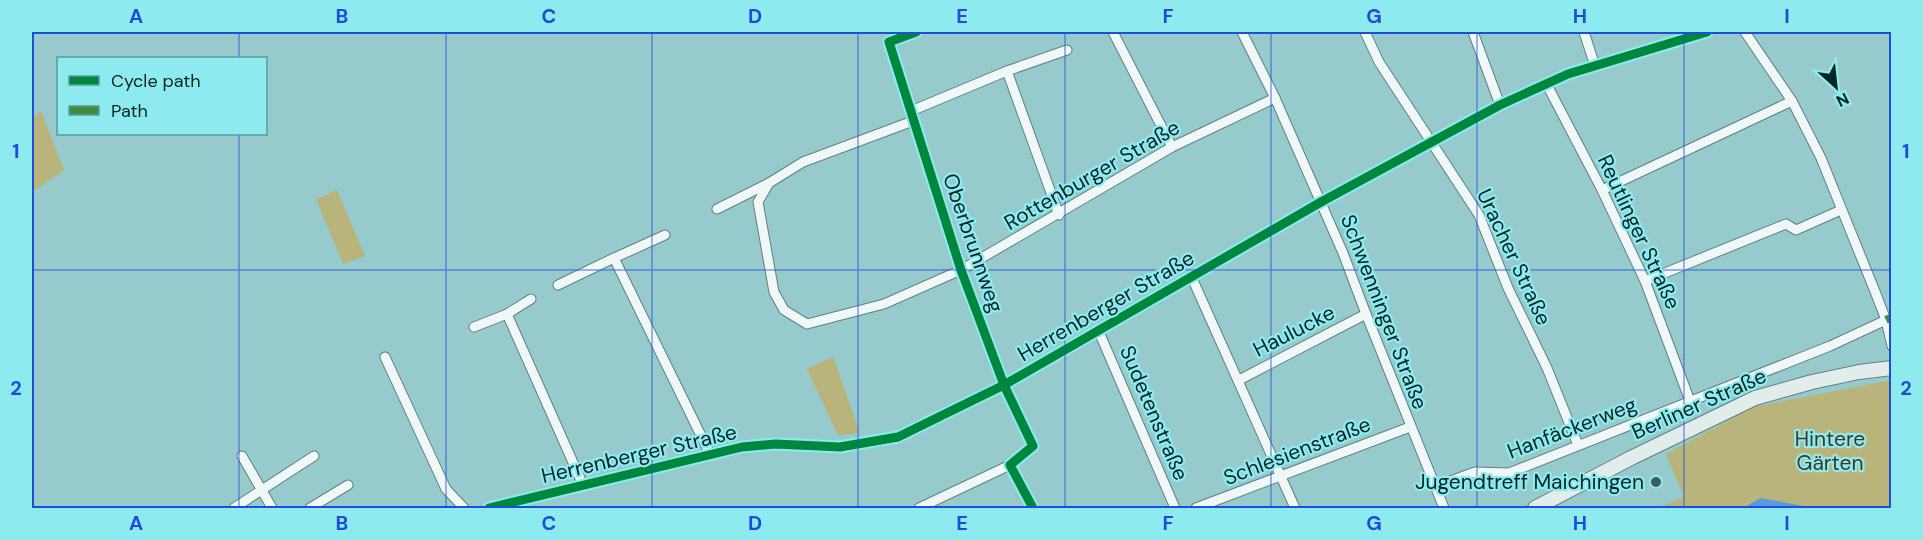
<svg xmlns="http://www.w3.org/2000/svg" width="1923" height="540" font-family="'DM Sans',sans-serif">
<style>
.green{fill:#b9b37c}
.water{fill:#5c98e0}
.lines{fill:none;stroke-linecap:round;stroke-linejoin:round}
.street-casing{stroke:#608182;stroke-width:11}
.secondary-casing{stroke:#608182;stroke-width:16}
.street{stroke:#eff7f7;stroke-width:9}
.secondary{stroke:#e2eceb;stroke-width:14}
.quiet{stroke:#3f8d3d;stroke-width:8;stroke-dasharray:15 8;stroke-linecap:butt}
.cycleway-casing{stroke:#8debef;stroke-width:13}
.cycleway{stroke:#00873e;stroke-width:9}
.grid{fill:none;stroke:#1d4ed8;stroke-width:1.5;stroke-opacity:0.55}
.poi-dot{fill:#385f60;stroke:#8debef;stroke-width:2}
.labels{text-anchor:middle;dominant-baseline:central;stroke-width:4.5;stroke-linejoin:round;paint-order:stroke}
.street-label{font-size:21px;fill:#062526;stroke:#8debef}
.park-label{font-size:21px;fill:#433621;stroke:#8debef}
.poi-label{font-size:21px;fill:#062526;stroke:#8debef;text-anchor:end}
.neatline{fill:none;stroke:#1d4ed8;stroke-width:2}
.grid-label{font-size:20px;text-anchor:middle;font-weight:bold;fill:#1d4ed8}
</style>
<rect width="100%" height="100%" fill="#96cacc"/>
<g class="green">
<path d="M 41,111 L 64,170 L 32,192 L 32,118 Z"/>
<path d="M 337,190 L 365,256 L 343,264 L 316,199 Z"/>
<path d="M 833,357 L 860,433 L 838,435 L 807,369 Z"/>
<path d="M 1891,380 L 1891,508 L 1658,508 L 1684,497 L 1666,454 L 1753,407 Z"/>
</g>
<path class="water" d="M 1761,498 L 1803,506 L 1802,508 L 1747,508 L 1748,505 Z"/>
<g class="lines">
<g class="street-casing">
<g id="street">
<path d="M 1113,32 L 1172,147"/>
<path d="M 1242,32 L 1275,98 L 1343,253 L 1366,314 L 1444,508"/>
<path d="M 1365,32 L 1379,62 L 1479,215 L 1508,288 L 1547,368 L 1578,445"/>
<path d="M 1473,32 L 1500,105"/>
<path d="M 1584,32 L 1595,66"/>
<path d="M 1745,32 L 1792,101 L 1821,158 L 1876,294 L 1886,320 L 1892,346"/>
<path d="M 1007,71 L 1067,50"/>
<path d="M 1546,83 L 1602,190 L 1645,281 L 1690,401"/>
<path d="M 913,121 L 803,162 L 769,183 L 758,202 L 774,292 L 784,310 L 807,324 L 884,304 L 961,270 L 1172,147 L 1275,98"/>
<path d="M 1602,190 L 1792,101"/>
<path d="M 717,209 L 769,183"/>
<path d="M 665,235 L 614,258 L 710,454"/>
<path d="M 1192,278 L 1295,508"/>
<path d="M 1645,281 L 1786,224 L 1796,230 L 1841,210"/>
<path d="M 558,285 L 614,258"/>
<path d="M 507,314 L 583,485"/>
<path d="M 474,327 L 507,314 L 531,299"/>
<path d="M 1099,332 L 1175,508"/>
<path d="M 385,357 L 446,489 L 464,508"/>
<path d="M 1239,380 L 1366,314"/>
<path d="M 1004,385 L 961,270 L 911,111 L 1007,71 L 1059,215"/>
<path d="M 242,456 L 272,508"/>
<path d="M 1010,465 L 1033,508"/>
<path d="M 1434,487 L 1475,472 L 1509,473 L 1830,346 L 1886,320"/>
<path d="M 234,508 L 314,456"/>
<path d="M 310,508 L 348,485"/>
<path d="M 489,508 L 742,447 L 775,444 L 840,447 L 898,437 L 1004,385 L 1321,202 L 1500,105 L 1568,74 L 1707,32"/>
<path d="M 919,508 L 1010,465 L 1033,446 L 1014,405"/>
<path d="M 1196,508 L 1410,427"/>
</g>
</g>
<g class="secondary-casing">
<path id="secondary" d="M 1535,508 L 1631,458 L 1755,398 L 1812,382 L 1859,372 L 1892,368"/>
</g>
<use href="#street" class="street"/>
<use href="#secondary" class="secondary"/>
<path class="quiet" d="M 1886,320 L 1892,317"/>
<g class="cycleway-casing">
<g id="cycleway">
<path d="M 916,32 L 889,42 L 961,270 L 1004,385 L 1033,446 L 1010,465 L 1033,508"/>
<path d="M 489,508 L 742,447 L 775,444 L 840,447 L 898,437 L 1004,385 L 1321,202 L 1500,105 L 1568,74 L 1707,32"/>
</g>
</g>
<use href="#cycleway" class="cycleway"/>
</g>
<path class="grid" d="M 239,32 L 239,58M 446,32 L 446,508M 652,32 L 652,508M 858,32 L 858,508M 1065,32 L 1065,508M 1271,32 L 1271,508M 1477,32 L 1477,508M 1684,32 L 1684,508M 239,134 L 239,508M 32,270 L 1892,270"/>
<circle class="poi-dot" cx="1656" cy="482" r="6"/>
<g class="labels">
<g class="street-label">
<text transform="translate(1092 175) rotate(-30)">Rottenburger Straße</text>
<text transform="translate(1639 232) rotate(65)">Reutlinger Straße</text>
<text transform="translate(973 243) rotate(71)">Oberbrunnweg</text>
<text transform="translate(1514 257) rotate(65)">Uracher Straße</text>
<text transform="translate(1106 306) rotate(-30)">Herrenberger Straße</text>
<text transform="translate(1384 312) rotate(69)">Schwenninger Straße</text>
<text transform="translate(1294 331) rotate(-27)">Haulucke</text>
<text transform="translate(1699 404) rotate(-24)">Berliner Straße</text>
<text transform="translate(1154 413) rotate(67)">Sudetenstraße</text>
<text transform="translate(1572 428) rotate(-21)">Hanfäckerweg</text>
<text transform="translate(1297 451) rotate(-21)">Schlesienstraße</text>
<text transform="translate(639 454) rotate(-13)">Herrenberger Straße</text>
</g>
<g class="park-label">
<text x="1830" y="439">Hintere<tspan x="1830" dy="24">Gärten</tspan></text>
</g>
<g class="poi-label">
<text x="1644" y="482">Jugendtreff Maichingen</text>
</g>
</g>
<rect width="1923" height="540" fill="none" stroke="#8debef" stroke-width="66"/>
<rect x="57" y="57" width="210" height="78" fill="#8debef" stroke="#579c9f" stroke-width="1.5"/>
<rect x="69" y="76" width="30" height="9" fill="#00873e" stroke="#579c9f" stroke-width="1.5"/>
<text x="111" y="87" font-size="18" fill="#062526">Cycle path</text>
<rect x="69" y="106" width="30" height="9" fill="#3f8d3d" stroke="#579c9f" stroke-width="1.5"/>
<text x="111" y="117" font-size="18" fill="#062526">Path</text>
<g transform="translate(1836 87) rotate(153)" stroke="#8debef" stroke-width="4.5" paint-order="stroke">
<path d="M0-4.5L10 22L0 15L-10 22Z" fill="#062526"/>
<text y="-9" font-size="16" font-weight="bold" text-anchor="middle" fill="#062526">N</text>
</g>
<rect x="33" y="33" width="1857" height="474" class="neatline"/>
<g class="grid-label">
<text x="136" y="23">A</text>
<text x="342" y="23">B</text>
<text x="549" y="23">C</text>
<text x="755" y="23">D</text>
<text x="962" y="23">E</text>
<text x="1168" y="23">F</text>
<text x="1374" y="23">G</text>
<text x="1580" y="23">H</text>
<text x="1787" y="23">I</text>
<text x="16" y="158">1</text>
<text x="1906" y="158">1</text>
<text x="16" y="395">2</text>
<text x="1906" y="395">2</text>
<text x="136" y="530">A</text>
<text x="342" y="530">B</text>
<text x="549" y="530">C</text>
<text x="755" y="530">D</text>
<text x="962" y="530">E</text>
<text x="1168" y="530">F</text>
<text x="1374" y="530">G</text>
<text x="1580" y="530">H</text>
<text x="1787" y="530">I</text>
</g>
</svg>
